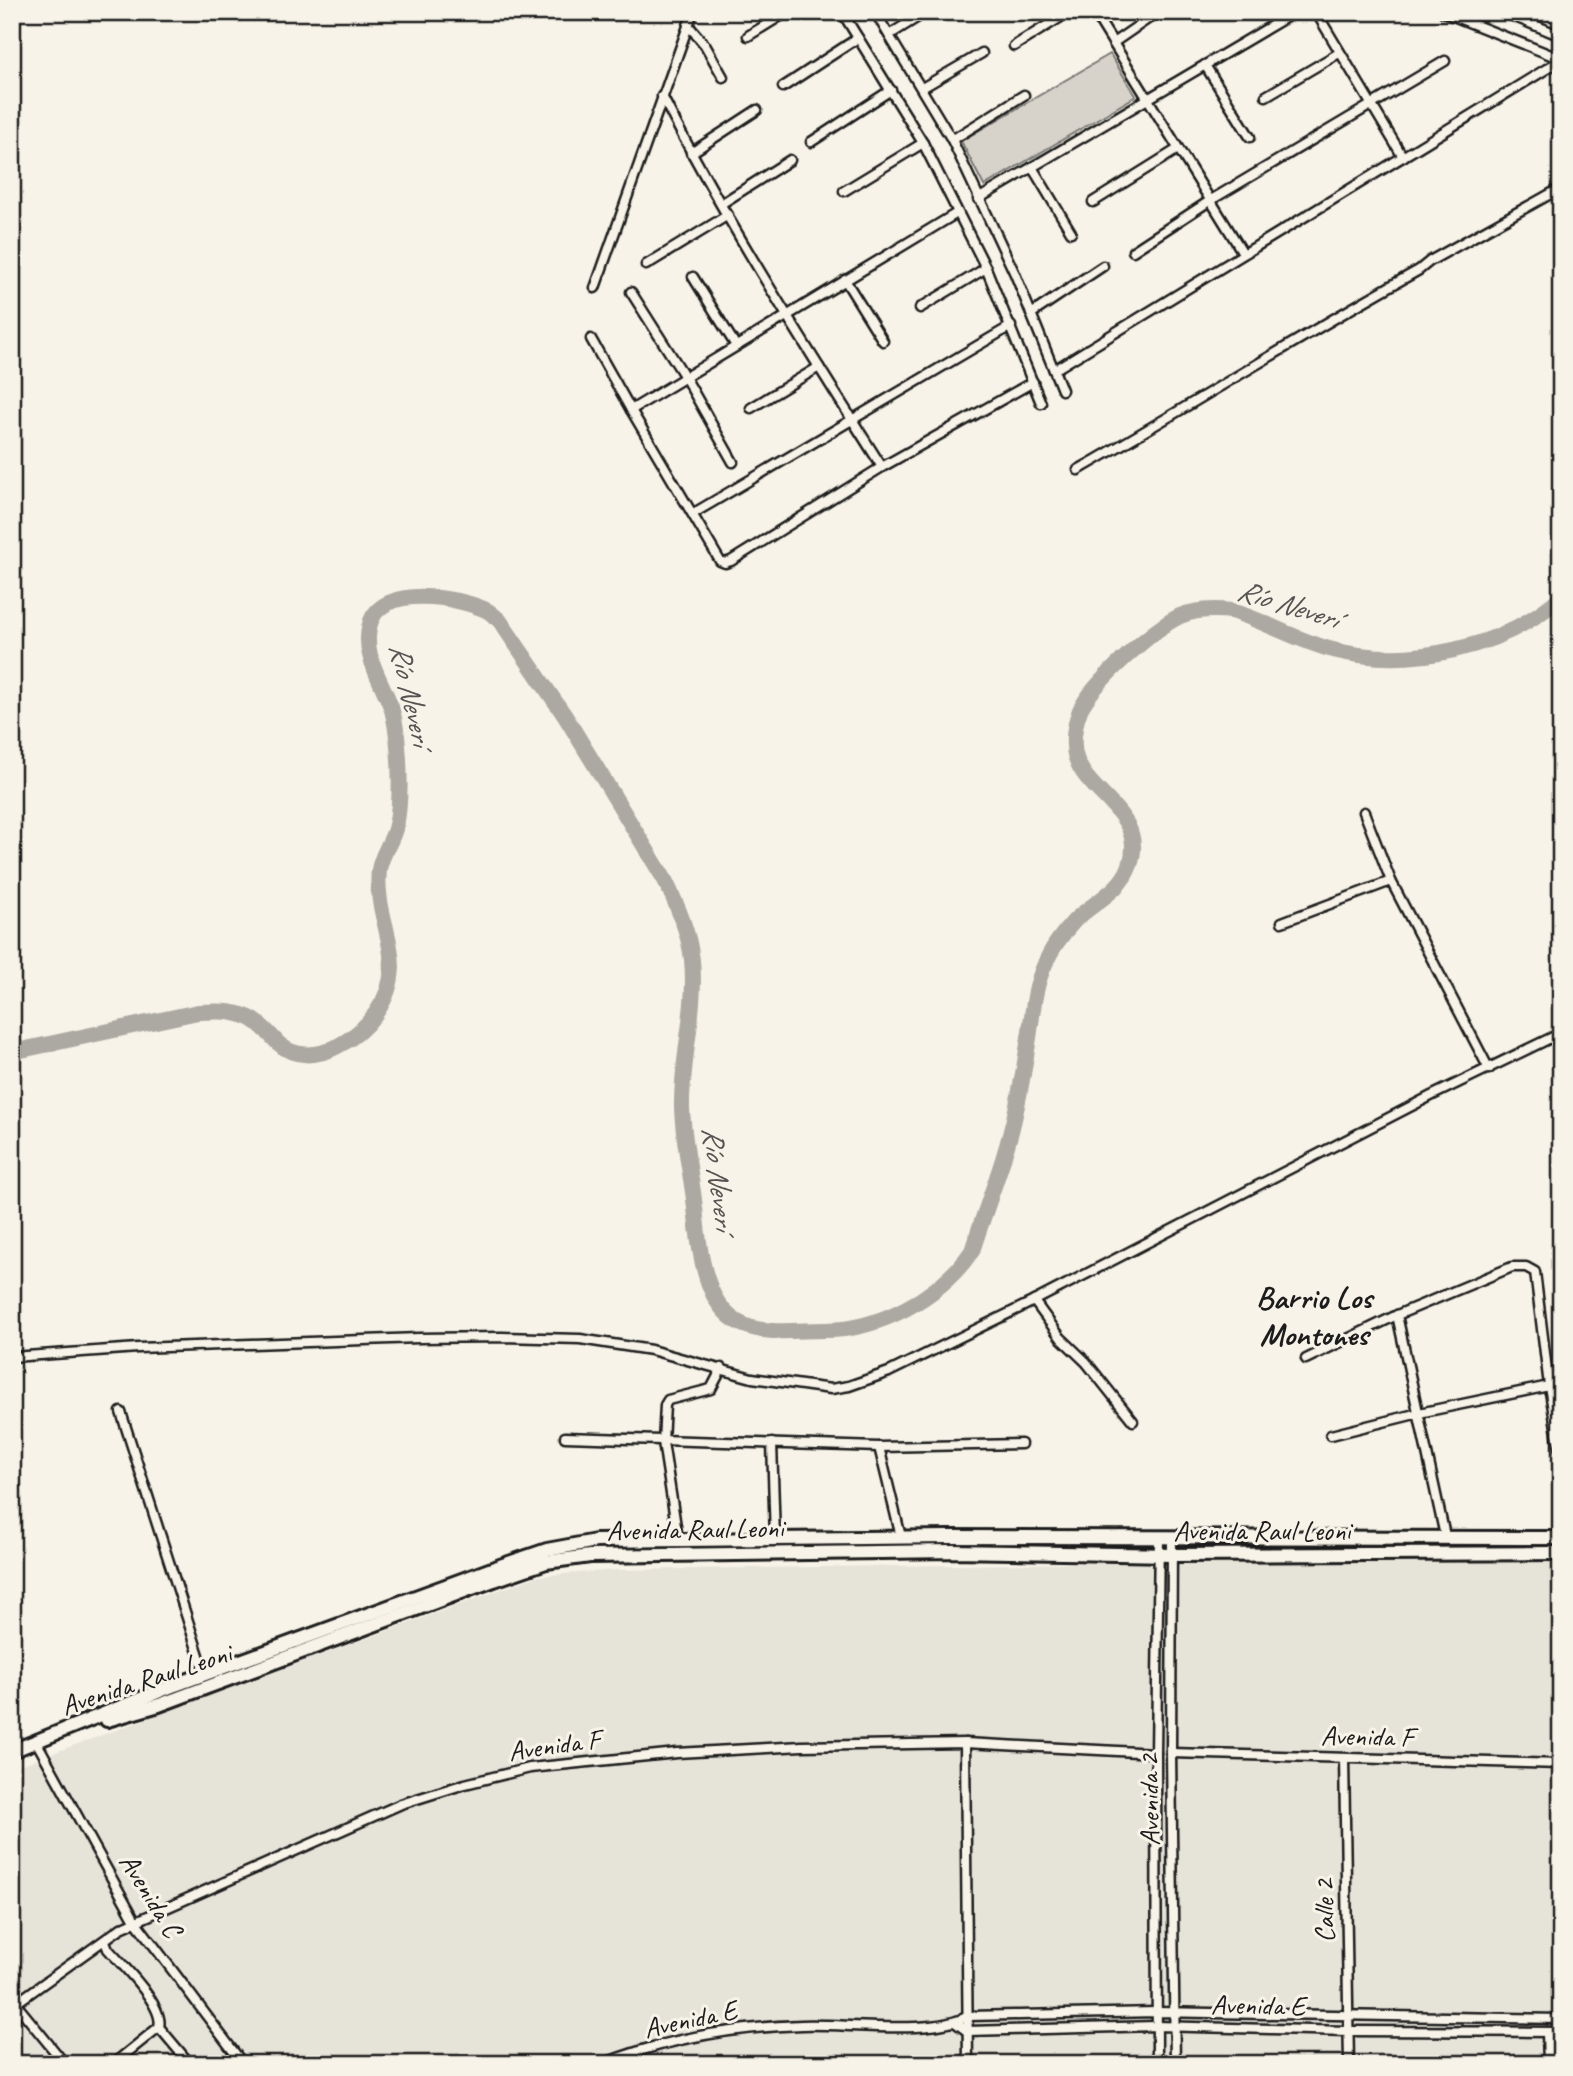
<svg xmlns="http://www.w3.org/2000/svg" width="1573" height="2076" font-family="Caveat,sans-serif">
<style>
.built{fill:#e6e3d9}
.green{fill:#d7d3cb;stroke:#7a7874;stroke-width:2}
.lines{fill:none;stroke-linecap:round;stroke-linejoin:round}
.river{stroke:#aca9a2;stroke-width:16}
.street-casing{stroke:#1c1c1c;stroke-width:13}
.secondary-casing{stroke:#1c1c1c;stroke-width:18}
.street{stroke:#f7f3e8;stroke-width:8}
.secondary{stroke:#f7f3e8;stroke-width:12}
.labels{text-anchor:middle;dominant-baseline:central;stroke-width:6;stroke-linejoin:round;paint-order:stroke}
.street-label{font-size:28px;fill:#1c1c1c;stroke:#f7f3e8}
.water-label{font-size:30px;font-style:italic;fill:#565452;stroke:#f7f3e8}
.quarter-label{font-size:32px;font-weight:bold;fill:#1c1c1c;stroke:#f7f3e8}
</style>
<rect width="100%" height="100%" fill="#f7f3e8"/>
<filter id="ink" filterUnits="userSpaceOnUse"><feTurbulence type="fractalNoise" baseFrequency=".0143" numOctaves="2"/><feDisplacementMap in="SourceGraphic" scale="14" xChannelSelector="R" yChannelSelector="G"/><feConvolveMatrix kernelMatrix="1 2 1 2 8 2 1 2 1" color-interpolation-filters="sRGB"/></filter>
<g filter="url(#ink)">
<path class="built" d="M 1487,1557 L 1561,1558 L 1561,2064 L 12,2064 L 12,1768 L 538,1576 L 616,1570 Z"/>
<path class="green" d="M 1110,54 L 1136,96 L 984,186 L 961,141 Z"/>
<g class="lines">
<path class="river" d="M 12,1052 L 198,1012 C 217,1011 233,1010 250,1018 C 261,1023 269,1034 278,1043 C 294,1058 317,1057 336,1047 C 352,1039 366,1027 376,1013 C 413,960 373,924 379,870 C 381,854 393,841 396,825 C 401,804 400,768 398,746 C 397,735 395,721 392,710 C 383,682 361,655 370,624 C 381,583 460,597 488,611 C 492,614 497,618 500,621 L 565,716 L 665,880 C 677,905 689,932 692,960 C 697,1010 681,1058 682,1108 C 683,1136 689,1165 693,1192 C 698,1227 698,1264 714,1296 C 720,1308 731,1320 744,1325 C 767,1335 798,1330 823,1330 C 879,1331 940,1297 972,1251 C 987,1204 1006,1158 1016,1110 C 1022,1083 1026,1057 1030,1031 C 1033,1009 1035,985 1045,964 C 1051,949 1064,932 1075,920 C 1094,902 1121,891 1130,865 C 1149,809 1075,792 1074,746 C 1073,735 1076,720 1080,710 C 1093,683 1153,629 1180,616 C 1197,609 1215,609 1232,611 C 1267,622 1298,641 1333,650 C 1409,669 1502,649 1561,597"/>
<g class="street-casing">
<g id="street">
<path d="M 842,12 L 923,143 L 986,268 L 1041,403"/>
<path d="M 875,12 L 952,140 L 1015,274 L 1062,390"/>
<path d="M 1094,12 L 1243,253"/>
<path d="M 1316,12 L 1403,157"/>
<path d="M 1443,12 L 1561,59"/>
<path d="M 1503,12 L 1561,36"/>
<path d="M 688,25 L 705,45 L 723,77"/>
<path d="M 889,35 L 926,12"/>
<path d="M 748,36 L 787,12"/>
<path d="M 1113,43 L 1158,12"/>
<path d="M 1014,46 L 1069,12"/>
<path d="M 1205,65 L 1250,137"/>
<path d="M 783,87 L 858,38"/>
<path d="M 922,88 L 982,53"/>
<path d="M 662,96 C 727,224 805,345 882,467"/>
<path d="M 1266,96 L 1339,53"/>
<path d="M 952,140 L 1024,95"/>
<path d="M 811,142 L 891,90"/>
<path d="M 691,153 L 757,110"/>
<path d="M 1032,167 L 1071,232"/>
<path d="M 844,191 L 923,143"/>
<path d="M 978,199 L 1295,12"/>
<path d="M 1093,202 L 1178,149"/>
<path d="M 721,204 L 790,160"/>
<path d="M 957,213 L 631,410 L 720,561 L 725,563 L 731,561 L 882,467 L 1033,382"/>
<path d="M 1133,251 L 1211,200 L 1445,61"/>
<path d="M 646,265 L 728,215"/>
<path d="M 693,277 L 736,346"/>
<path d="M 845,280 L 883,341"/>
<path d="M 595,288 L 693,12"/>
<path d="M 631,292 L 685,377 L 733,462"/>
<path d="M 920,308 L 986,268"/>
<path d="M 1031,314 L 1103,266"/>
<path d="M 591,339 L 631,410"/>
<path d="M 1054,370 L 1561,60"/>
<path d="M 751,408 L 819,367"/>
<path d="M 1078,470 C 1193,404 1304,334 1419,270 L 1430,261 L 1561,188"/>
<path d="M 694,513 L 1011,326"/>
<path d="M 1364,812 L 1391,881 L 1489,1069"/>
<path d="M 1282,922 L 1391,881"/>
<path d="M 1034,1301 L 1061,1338 L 1086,1362 L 1133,1421"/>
<path d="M 1397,1315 L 1445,1536"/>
<path d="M 12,1357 L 138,1348 L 419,1338 L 502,1337 L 580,1339 L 651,1350 L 752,1378 L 831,1389 L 849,1386 L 889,1372 L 1034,1301 L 1433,1095 L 1561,1033"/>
<path d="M 1306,1359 L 1397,1315 L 1512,1267 L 1526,1267 L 1535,1272 L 1549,1386 L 1561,1457"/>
<path d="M 121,1412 L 205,1674"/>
<path d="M 1331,1435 L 1419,1413 L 1549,1386"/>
<path d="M 565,1437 L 879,1447 L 1021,1444"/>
<path d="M 772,1443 L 775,1538"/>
<path d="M 879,1447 L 901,1537"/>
<path d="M 1172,1537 L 1171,1753 L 1175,2064"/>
<path d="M 678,1539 L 663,1442 L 665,1405 L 668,1400 L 711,1389 L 722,1368"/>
<path d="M 36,1741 L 136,1922 L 243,2064"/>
<path d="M 965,1743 L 968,2064"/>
<path d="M 1171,1753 L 1561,1764"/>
<path d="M 1344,1758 L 1349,2064"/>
<path d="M 105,1941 L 108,1949 C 122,1965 165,2006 159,2027 L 190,2064"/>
<path d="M 16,2004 L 65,2064"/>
<path d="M 12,2006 L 121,1928 L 401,1804 L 465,1784 L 530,1768 L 677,1753 L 802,1746 L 965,1743 L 1156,1753"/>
<path d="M 956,2023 L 967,2031 L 1156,2026 L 1348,2031 L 1561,2032"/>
<path d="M 1547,2032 L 1548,2064"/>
<path d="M 113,2064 L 159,2027"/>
<path d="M 602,2064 C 666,2039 734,2027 802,2025 C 844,2023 934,2036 968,2016 L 1156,2012 L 1561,2019"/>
<path d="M 1157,2064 L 1156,1753 L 1159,1537"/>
</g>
</g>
<g class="secondary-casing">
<g id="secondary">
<path d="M 107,1720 L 159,1705 L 494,1580 L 546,1562 L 590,1556 L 952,1551 L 1172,1555 L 1561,1553"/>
<path d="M 12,1751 L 175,1685 L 503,1565 L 547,1550 L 596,1541 L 949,1537 L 1561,1538"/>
</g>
</g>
<use href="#street" class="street"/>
<use href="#secondary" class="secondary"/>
</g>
</g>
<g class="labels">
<g class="street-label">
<text transform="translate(695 1529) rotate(-1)">Avenida Raul Leoni</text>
<text x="1262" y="1530">Avenida Raul Leoni</text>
<text transform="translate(146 1679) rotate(-18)">Avenida Raul Leoni</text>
<text transform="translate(1367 1736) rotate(1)">Avenida F</text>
<text transform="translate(554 1745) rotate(-8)">Avenida F</text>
<text transform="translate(1149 1800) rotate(-91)">Avenida 2</text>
<text transform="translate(151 1895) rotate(58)">Avenida C</text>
<text transform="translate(1324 1911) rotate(-91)">Calle 2</text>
<text transform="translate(1258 2005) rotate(1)">Avenida E</text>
<text transform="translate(690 2019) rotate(-12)">Avenida E</text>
</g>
<g class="water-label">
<text transform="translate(1288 604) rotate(17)">Río Neverí</text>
<text transform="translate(411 694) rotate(77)">Río Neverí</text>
<text transform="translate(719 1178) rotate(83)">Río Neverí</text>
</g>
<g class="quarter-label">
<text x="1314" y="1297">Barrio Los<tspan x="1314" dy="37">Montones</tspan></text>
</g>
</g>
<rect width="1573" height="2076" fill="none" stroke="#f7f3e8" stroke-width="42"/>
<rect x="21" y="21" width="1531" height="2034" fill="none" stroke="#1c1c1c" stroke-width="2.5" filter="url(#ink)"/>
</svg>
